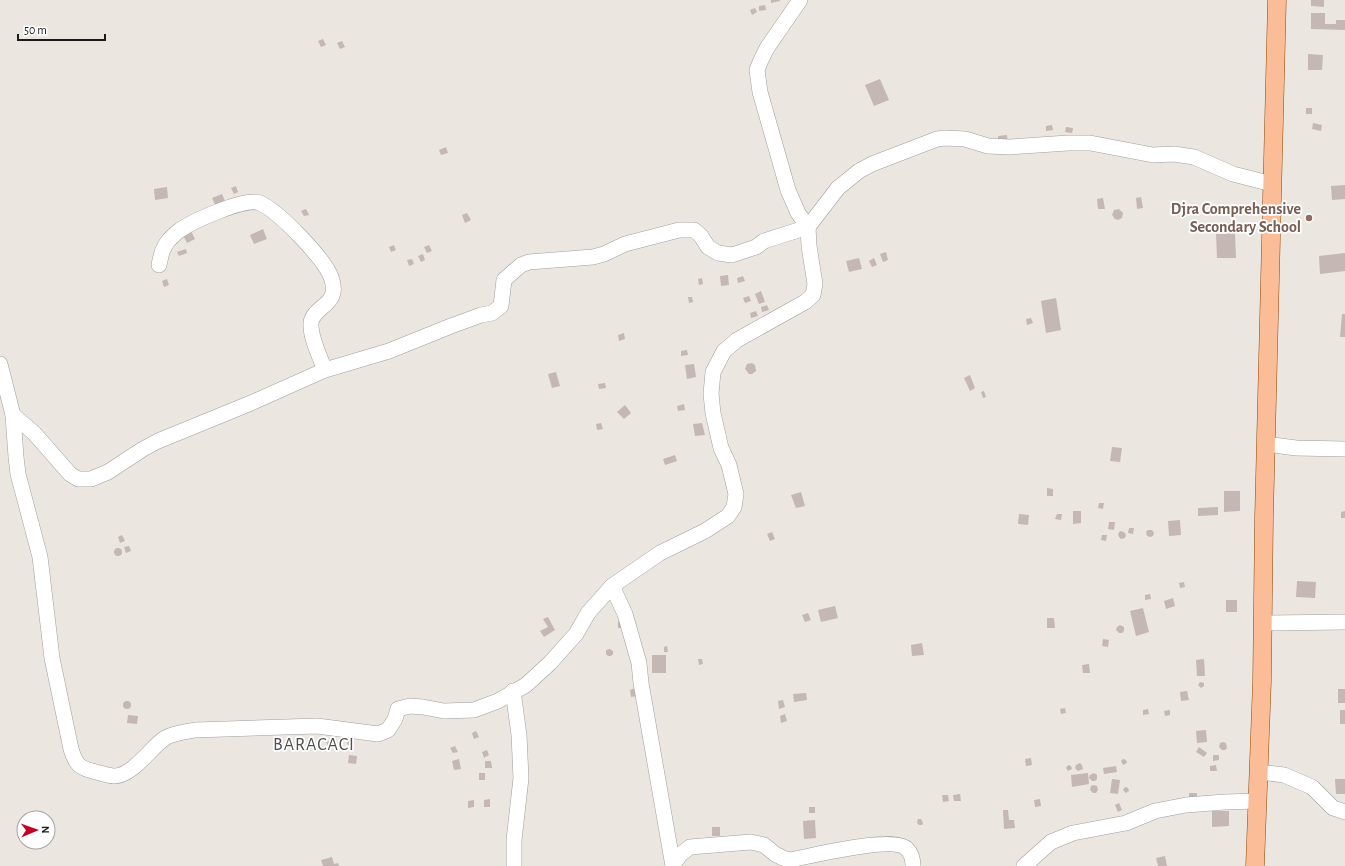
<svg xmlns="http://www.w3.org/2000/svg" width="1345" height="866" font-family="'Alegreya Sans',sans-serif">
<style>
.building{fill:#c4b7b4}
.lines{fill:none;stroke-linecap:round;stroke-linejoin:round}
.minor-casing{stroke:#9f9f9f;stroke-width:16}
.major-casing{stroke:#8f4602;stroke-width:19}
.minor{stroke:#fff;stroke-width:15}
.major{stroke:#fabd97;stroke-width:18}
.education-dot{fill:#8d6e63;stroke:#fff;stroke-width:1.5}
.labels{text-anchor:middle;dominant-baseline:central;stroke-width:3.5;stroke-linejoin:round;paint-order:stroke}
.education-label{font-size:16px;font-weight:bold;fill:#785e54;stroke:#fff;text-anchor:end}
.quarter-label{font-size:18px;letter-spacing:1px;fill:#4e4e4e;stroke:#fff}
</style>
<rect width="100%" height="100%" fill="#ece6e0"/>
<g class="building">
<path d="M 771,0 L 780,0 L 780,1 L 771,3 Z"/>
<path d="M 1311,0 L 1324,0 L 1324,7 L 1311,6 Z"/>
<path d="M 765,5 L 766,10 L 759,11 L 759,6 Z"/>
<path d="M 755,8 L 757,12 L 752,15 L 750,10 Z"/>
<path d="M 1311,13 L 1325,13 L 1325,24 L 1336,24 L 1336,20 L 1345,20 L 1345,30 L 1311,29 Z"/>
<path d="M 323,39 L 326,45 L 321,47 L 318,41 Z"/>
<path d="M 342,41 L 345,47 L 340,49 L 337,43 Z"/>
<path d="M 1308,54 L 1323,55 L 1322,70 L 1308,70 Z"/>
<path d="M 880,79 L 889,100 L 874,106 L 865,85 Z"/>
<rect x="1306" y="108" width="6" height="6"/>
<path d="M 1313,123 L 1322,125 L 1321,131 L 1312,129 Z"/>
<path d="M 1052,125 L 1053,130 L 1046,131 L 1046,126 Z"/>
<path d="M 1066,127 L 1073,128 L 1072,133 L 1065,132 Z"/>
<path d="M 1007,135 L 1008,144 L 998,145 L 998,136 Z"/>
<path d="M 446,147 L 448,153 L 441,155 L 439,150 Z"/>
<path d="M 1345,185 L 1345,199 L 1332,200 L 1331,186 Z"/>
<path d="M 236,186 L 238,192 L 234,194 L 231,188 Z"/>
<path d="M 167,187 L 168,198 L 155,200 L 154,189 Z"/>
<path d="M 222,194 L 227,206 L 218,211 L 212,198 Z"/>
<path d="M 1141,197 L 1143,208 L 1137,209 L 1136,198 Z"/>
<path d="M 1103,198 L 1105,209 L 1098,209 L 1097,199 Z"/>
<path d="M 306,209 L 309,215 L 304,216 L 301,211 Z"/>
<path d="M 1119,209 L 1123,213 L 1122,218 L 1118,220 L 1115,219 L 1112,215 L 1114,210 Z"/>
<path d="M 467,213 L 471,220 L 465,223 L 462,215 Z"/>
<path d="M 263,229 L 267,239 L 254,244 L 250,235 Z"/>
<path d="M 191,231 L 195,239 L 187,243 L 183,235 Z"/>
<path d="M 1235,233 L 1236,258 L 1217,258 L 1216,234 Z"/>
<path d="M 394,245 L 396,250 L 391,252 L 389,247 Z"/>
<path d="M 429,245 L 432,251 L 427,253 L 424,247 Z"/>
<path d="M 186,249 L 187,253 L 179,256 L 177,252 Z"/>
<path d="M 886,252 L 888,260 L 883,262 L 880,254 Z"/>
<path d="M 1345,253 L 1345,271 L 1320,274 L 1319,256 Z"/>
<path d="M 423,254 L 425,260 L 421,262 L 418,256 Z"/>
<path d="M 859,258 L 862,269 L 849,272 L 846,261 Z"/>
<path d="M 874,258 L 877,265 L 872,267 L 869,261 Z"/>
<path d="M 412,259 L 414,264 L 409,266 L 407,260 Z"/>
<path d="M 728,275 L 729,285 L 721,286 L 720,276 Z"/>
<path d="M 743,276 L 745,281 L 738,283 L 737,278 Z"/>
<path d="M 702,278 L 703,284 L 699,285 L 698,279 Z"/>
<path d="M 167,279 L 169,285 L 164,287 L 162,281 Z"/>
<path d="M 761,291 L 765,302 L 759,304 L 755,294 Z"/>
<path d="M 749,296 L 751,301 L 745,303 L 743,298 Z"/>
<path d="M 688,297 L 692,297 L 693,302 L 689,303 Z"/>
<path d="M 1056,298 L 1061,330 L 1046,333 L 1041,301 Z"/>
<path d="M 767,305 L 769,310 L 762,312 L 761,307 Z"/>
<path d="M 756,311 L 758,316 L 751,318 L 750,313 Z"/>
<path d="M 1342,314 L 1345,314 L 1345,337 L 1340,337 Z"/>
<path d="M 1031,318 L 1033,323 L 1027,325 L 1026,319 Z"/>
<path d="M 624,333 L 625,339 L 619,341 L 618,335 Z"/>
<path d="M 687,350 L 688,355 L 681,356 L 681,351 Z"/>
<path d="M 752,363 L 755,365 L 756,371 L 752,374 L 749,374 L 745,369 L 747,364 Z"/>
<path d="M 694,364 L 696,377 L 687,379 L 685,365 Z"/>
<path d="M 556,372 L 560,386 L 552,388 L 548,374 Z"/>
<path d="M 970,375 L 975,388 L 970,391 L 964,378 Z"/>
<path d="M 605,383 L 606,388 L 599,389 L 598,384 Z"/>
<path d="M 984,391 L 986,397 L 983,398 L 981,392 Z"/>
<path d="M 684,404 L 685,410 L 678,411 L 677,406 Z"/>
<path d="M 625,405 L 631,413 L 624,419 L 617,412 Z"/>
<path d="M 601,423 L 603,429 L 597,430 L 596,424 Z"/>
<path d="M 702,423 L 705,435 L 695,436 L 693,424 Z"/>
<path d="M 1112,447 L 1122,448 L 1120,462 L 1110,461 Z"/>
<path d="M 675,455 L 677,461 L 665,465 L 663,459 Z"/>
<path d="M 1047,488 L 1053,489 L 1053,496 L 1047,496 Z"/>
<path d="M 1224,491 L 1240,491 L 1240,511 L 1224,512 Z"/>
<path d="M 801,492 L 805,506 L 796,508 L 791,495 Z"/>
<path d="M 1099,503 L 1104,503 L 1103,509 L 1098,508 Z"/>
<path d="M 1218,507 L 1218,515 L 1198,516 L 1198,508 Z"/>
<path d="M 1073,511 L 1081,511 L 1081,523 L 1073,524 Z"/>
<path d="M 1345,511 L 1345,518 L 1341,518 L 1341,512 Z"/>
<path d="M 1019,514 L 1029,515 L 1028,525 L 1018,524 Z"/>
<path d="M 1057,514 L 1062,514 L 1061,520 L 1055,519 Z"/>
<path d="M 1180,520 L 1181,535 L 1169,536 L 1168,521 Z"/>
<path d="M 1109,522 L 1115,522 L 1114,530 L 1108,529 Z"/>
<path d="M 1129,528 L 1134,528 L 1133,534 L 1128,533 Z"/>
<path d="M 1148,530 L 1152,530 L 1154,533 L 1153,536 L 1150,537 L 1147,536 L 1146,532 Z"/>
<path d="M 1120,531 L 1124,532 L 1126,535 L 1125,538 L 1121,539 L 1119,537 L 1118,534 Z"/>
<path d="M 772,532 L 775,539 L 770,541 L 767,534 Z"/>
<path d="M 122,535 L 125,541 L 120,543 L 118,537 Z"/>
<path d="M 1102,535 L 1107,535 L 1106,541 L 1101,540 Z"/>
<path d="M 129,546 L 131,551 L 126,553 L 124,547 Z"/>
<circle cx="118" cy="552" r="4"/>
<path d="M 1297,581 L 1316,582 L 1315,598 L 1296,597 Z"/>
<path d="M 1184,582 L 1185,587 L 1180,588 L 1179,583 Z"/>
<path d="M 1150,594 L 1151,599 L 1145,600 L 1145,595 Z"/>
<path d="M 1173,598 L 1175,606 L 1166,609 L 1164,601 Z"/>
<rect x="1226" y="600" width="11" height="12"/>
<path d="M 835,606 L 838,618 L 821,622 L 818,610 Z"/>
<path d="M 1143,608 L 1149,632 L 1136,636 L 1130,611 Z"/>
<path d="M 808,613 L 811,620 L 805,622 L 802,615 Z"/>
<path d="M 548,617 L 555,630 L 544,637 L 540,631 L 548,627 L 543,619 Z"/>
<path d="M 1047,618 L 1054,618 L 1055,628 L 1047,628 Z"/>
<rect x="618" y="621" width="5" height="7"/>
<path d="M 1120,625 L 1124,627 L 1124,631 L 1122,633 L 1119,633 L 1116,630 L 1117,627 Z"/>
<path d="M 1103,639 L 1109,640 L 1108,647 L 1102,646 Z"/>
<path d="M 922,643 L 924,655 L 912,656 L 911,645 Z"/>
<path d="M 667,646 L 668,652 L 664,652 L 664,647 Z"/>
<path d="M 610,649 L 613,651 L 613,654 L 611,656 L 608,656 L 606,654 L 606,650 Z"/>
<rect x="652" y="655" width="14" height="18"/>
<path d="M 698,659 L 702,659 L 703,664 L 699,665 Z"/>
<path d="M 1204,659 L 1205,676 L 1197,676 L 1196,660 Z"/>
<path d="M 1089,664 L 1090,673 L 1083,673 L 1082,665 Z"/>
<path d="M 1200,682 L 1204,683 L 1204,686 L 1201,688 L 1198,685 Z"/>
<path d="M 635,688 L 637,696 L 631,697 L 630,690 Z"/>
<rect x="1338" y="689" width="7" height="14"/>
<path d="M 1187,691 L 1189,700 L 1181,701 L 1180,692 Z"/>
<path d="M 806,693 L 807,700 L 794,702 L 793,694 Z"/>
<path d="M 783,700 L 785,707 L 779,709 L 778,701 Z"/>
<circle cx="127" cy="705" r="4"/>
<path d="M 1065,708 L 1066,713 L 1061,714 L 1060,709 Z"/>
<path d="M 1148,709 L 1149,714 L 1143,715 L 1143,710 Z"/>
<path d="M 1170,710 L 1170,715 L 1165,716 L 1164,711 Z"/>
<rect x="1340" y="710" width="5" height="14"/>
<path d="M 785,714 L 787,721 L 781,723 L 780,716 Z"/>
<path d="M 128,715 L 138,716 L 137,724 L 127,723 Z"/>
<path d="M 1206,730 L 1207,742 L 1197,743 L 1196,731 Z"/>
<path d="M 476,731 L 479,737 L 474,739 L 472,733 Z"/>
<path d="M 350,737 L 353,743 L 348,745 L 345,739 Z"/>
<path d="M 331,740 L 333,746 L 329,748 L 326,742 Z"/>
<path d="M 1223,742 L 1226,743 L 1227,748 L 1225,750 L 1222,750 L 1219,747 L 1220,743 Z"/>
<path d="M 455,746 L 458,752 L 453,753 L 450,748 Z"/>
<path d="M 1199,747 L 1207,753 L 1204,757 L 1196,752 Z"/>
<path d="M 487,750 L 489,755 L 484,758 L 482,752 Z"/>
<path d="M 349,755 L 357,756 L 356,764 L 348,763 Z"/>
<path d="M 1213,755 L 1219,755 L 1219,760 L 1213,761 Z"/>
<path d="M 1031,758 L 1032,765 L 1026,766 L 1025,759 Z"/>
<path d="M 459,759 L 461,769 L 454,770 L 452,761 Z"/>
<path d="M 1123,759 L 1126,760 L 1127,763 L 1123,765 L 1121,761 Z"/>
<path d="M 485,761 L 491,761 L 492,768 L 485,768 Z"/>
<path d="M 1080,763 L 1082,765 L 1083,769 L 1078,771 L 1075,768 L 1076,765 Z"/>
<path d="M 1068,765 L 1071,766 L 1072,769 L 1068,771 L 1066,768 Z"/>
<path d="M 1216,765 L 1217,771 L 1210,771 L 1210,766 Z"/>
<path d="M 1116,766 L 1117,772 L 1104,774 L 1103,768 Z"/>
<rect x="479" y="773" width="6" height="7"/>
<path d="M 1088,773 L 1089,784 L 1072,787 L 1071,775 Z"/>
<path d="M 1094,773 L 1097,775 L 1097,779 L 1095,781 L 1092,781 L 1089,778 L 1090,775 Z"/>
<path d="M 1112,779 L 1120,780 L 1118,794 L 1110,793 Z"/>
<path d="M 1335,779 L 1345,779 L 1345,794 L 1336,794 Z"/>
<path d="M 1094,785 L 1097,786 L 1098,790 L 1096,793 L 1093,793 L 1090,790 L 1091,786 Z"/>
<path d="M 1125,787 L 1128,788 L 1129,791 L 1126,793 L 1123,790 Z"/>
<rect x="1189" y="793" width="8" height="7"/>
<path d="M 960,794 L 961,801 L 954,801 L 953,795 Z"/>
<path d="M 942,795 L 948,795 L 949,801 L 943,802 Z"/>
<path d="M 490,799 L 490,807 L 484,807 L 484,800 Z"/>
<path d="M 1040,799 L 1041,806 L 1035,807 L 1034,800 Z"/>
<path d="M 474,800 L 474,807 L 468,808 L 468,801 Z"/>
<path d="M 1119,803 L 1122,810 L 1118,812 L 1115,805 Z"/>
<rect x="809" y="807" width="6" height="6"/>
<path d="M 1003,810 L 1008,810 L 1009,820 L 1014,820 L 1015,828 L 1004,829 Z"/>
<path d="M 1212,811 L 1229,811 L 1229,826 L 1212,827 Z"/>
<path d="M 918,819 L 921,819 L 923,823 L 922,825 L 919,825 L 917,823 Z"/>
<path d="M 815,820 L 816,838 L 804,839 L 803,821 Z"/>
<rect x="712" y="827" width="8" height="9"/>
<path d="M 1165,856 L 1167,866 L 1158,866 L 1156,858 Z"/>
<path d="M 332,857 L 334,864 L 338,863 L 339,866 L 323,866 L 321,860 Z"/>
</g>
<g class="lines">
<g class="minor-casing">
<g id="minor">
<path d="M 159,265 C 161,256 162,248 169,240 C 172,237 176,233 180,230 C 193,221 246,197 260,203 C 278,211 324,258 331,277 C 342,306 313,305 311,323 C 310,337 320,357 325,370"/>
<path d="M 0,364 L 13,415 L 16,457 L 18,474 L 40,557 L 52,658 L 71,749 C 76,765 79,768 96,772 C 101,773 108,776 114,776 C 133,776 150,748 165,738 C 174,733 185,732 195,730 L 317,726 L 378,734 L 388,730 L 395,719 L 398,709 L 410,706 L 423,707 L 444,711 L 474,710 L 498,701 L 526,685 L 550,663 L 576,634 L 588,613 L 612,586 L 660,553 L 705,531 L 728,516 L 734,507 L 736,494 L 729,465 L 721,448 L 713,413 L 711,394 L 713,372 L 724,351 L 737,340 L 805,302 L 813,295 L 815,284 L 809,246 L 808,227 L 798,213 L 788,190 L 760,92 L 757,70 L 761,60 L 767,48 L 800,0"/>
<path d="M 13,415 L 34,433 L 70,474 L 78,479 L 91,479 L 108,472 L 143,449 L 158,441 L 251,403 L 325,370 L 389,351 L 451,326 L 481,315 L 492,313 L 501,306 L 504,280 L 521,265 L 529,262 L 593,257 L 604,254 L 625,244 L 679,230 L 694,230 L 701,236 L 708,247 L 718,253 L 732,255 L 756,247 L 764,241 L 808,227 L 838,188 L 859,171 L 872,164 L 937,139 L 945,138 L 965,139 L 988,146 L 1010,147 L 1068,143 L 1090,143 L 1153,155 L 1174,154 L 1194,157 L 1233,174 L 1272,184"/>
<path d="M 1266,444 L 1296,448 L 1345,449"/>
<path d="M 612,586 L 625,614 L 639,663 L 641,683 L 673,866"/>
<path d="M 1263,623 L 1345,622"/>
<path d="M 513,691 L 519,735 L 521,778 L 514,840 L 514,866"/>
<path d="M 1259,772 L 1284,775 L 1312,787 L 1333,808 L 1345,812"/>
<path d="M 674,863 L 681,854 L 690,847 L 751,842 L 764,845 L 775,854 L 783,858 L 790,860 C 810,856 895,835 907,849 C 912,854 913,860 913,866"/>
<path d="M 1024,866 L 1051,842 L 1073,833 L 1126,823 L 1155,811 L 1186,805 L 1225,802 L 1257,801"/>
</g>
</g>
<g class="major-casing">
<path id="major" d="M 1255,866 L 1262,681 L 1264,517 L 1277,0"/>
</g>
<use href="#minor" class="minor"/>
<use href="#major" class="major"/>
</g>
<circle class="education-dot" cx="1309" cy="218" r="4"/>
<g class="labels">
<g class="education-label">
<text x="1301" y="209">Djra Comprehensive<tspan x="1301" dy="18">Secondary School</tspan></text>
</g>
<g class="quarter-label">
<text x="314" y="745">BARACACI</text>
</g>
</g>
<g transform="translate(36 830) rotate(88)"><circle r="19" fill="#ffffff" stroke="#a4a4a4"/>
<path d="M0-3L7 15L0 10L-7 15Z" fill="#c20327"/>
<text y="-6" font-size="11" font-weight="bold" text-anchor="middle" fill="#1b1b1b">N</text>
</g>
<path d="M18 34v6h87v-6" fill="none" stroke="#1b1b1b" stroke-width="2"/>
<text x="24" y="34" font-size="12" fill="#1b1b1b" stroke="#ffffff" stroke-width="3" paint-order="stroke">50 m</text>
</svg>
